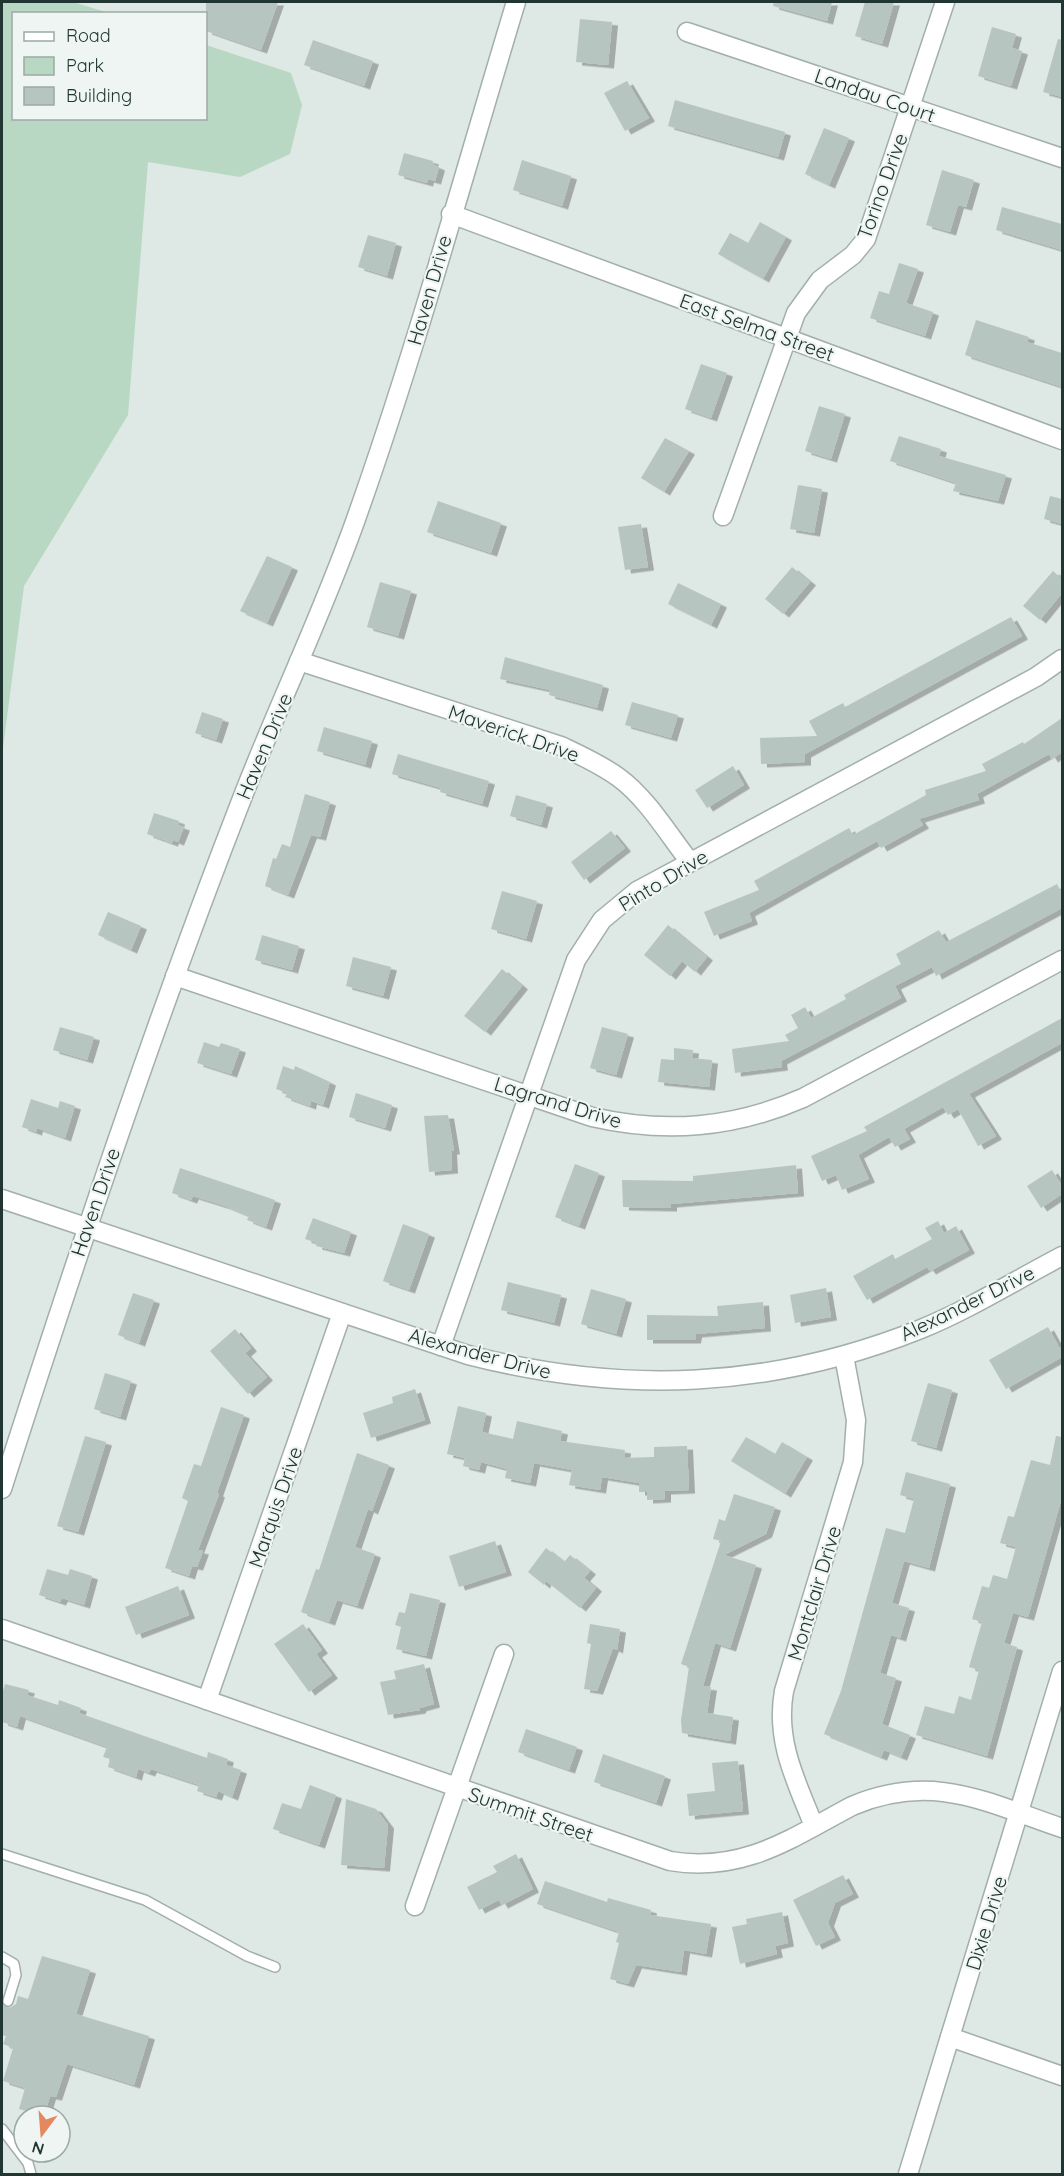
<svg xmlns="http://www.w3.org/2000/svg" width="1064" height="2176" font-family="Quicksand,sans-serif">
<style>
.green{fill:#b8d8c3}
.building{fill:#b7c5c0;filter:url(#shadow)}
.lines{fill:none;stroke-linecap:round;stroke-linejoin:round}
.service-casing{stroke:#a2afab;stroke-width:12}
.minor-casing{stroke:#a2afab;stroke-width:21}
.tertiary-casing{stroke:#a2afab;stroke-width:21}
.service{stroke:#fff;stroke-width:9}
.minor{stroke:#fff;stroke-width:18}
.tertiary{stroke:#fff;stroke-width:18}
.labels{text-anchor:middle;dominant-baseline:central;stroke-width:4.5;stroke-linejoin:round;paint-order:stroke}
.street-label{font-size:20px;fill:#213632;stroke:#eef5f2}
</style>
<defs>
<filter id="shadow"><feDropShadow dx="6" dy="3.5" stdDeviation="0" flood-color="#0004"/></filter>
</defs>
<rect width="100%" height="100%" fill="#dee8e4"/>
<path class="green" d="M 2,2 L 73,2 L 109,13 L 14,14 L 14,118 L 206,118 L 206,45 L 291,73 L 302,105 L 290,154 L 240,177 L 148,162 L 128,415 L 24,586 L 2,756 Z"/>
<g class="building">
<path d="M 206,2 L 278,2 L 261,50 L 206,31 Z"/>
<path d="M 774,2 L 832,2 L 827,21 L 773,6 Z"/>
<path d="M 865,2 L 894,2 L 882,44 L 855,36 Z"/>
<path d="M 580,19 L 612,22 L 608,65 L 576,62 Z"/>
<path d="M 992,27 L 1016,34 L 1012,48 L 1022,51 L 1011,86 L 978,76 Z"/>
<path d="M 1058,39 L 1062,40 L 1062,97 L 1043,92 Z"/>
<path d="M 313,40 L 373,61 L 364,86 L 304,65 Z"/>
<path d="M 627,81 L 649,118 L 625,131 L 604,93 Z"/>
<path d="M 675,100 L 785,132 L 778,157 L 668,126 Z"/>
<path d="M 824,128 L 849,138 L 829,185 L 805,174 Z"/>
<path d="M 404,153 L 433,161 L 432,164 L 439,167 L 435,181 L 428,179 L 427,183 L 398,175 Z"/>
<path d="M 522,160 L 571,176 L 562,206 L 513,190 Z"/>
<path d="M 942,170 L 974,180 L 966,207 L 958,205 L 950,232 L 926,225 Z"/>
<path d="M 1002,207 L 1062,224 L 1062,250 L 996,230 Z"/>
<path d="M 760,222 L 786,237 L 763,279 L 718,254 L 730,233 L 748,243 Z"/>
<path d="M 368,235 L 396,243 L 387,276 L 358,267 Z"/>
<path d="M 899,263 L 918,269 L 906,303 L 933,312 L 925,336 L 870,318 L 879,291 L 889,294 Z"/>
<path d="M 976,320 L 1029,337 L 1027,342 L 1062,353 L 1062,387 L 965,355 Z"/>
<path d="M 701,364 L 727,373 L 711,418 L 685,409 Z"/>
<path d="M 819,406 L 845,414 L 831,459 L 805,451 Z"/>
<path d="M 899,436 L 941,449 L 939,456 L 1006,475 L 998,501 L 953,491 L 956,483 L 890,461 Z"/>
<path d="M 665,438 L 689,451 L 664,492 L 641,478 Z"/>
<path d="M 798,485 L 822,489 L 814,533 L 790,529 Z"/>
<path d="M 1050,496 L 1062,499 L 1062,524 L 1044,519 Z"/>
<path d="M 438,501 L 501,523 L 491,553 L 427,532 Z"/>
<path d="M 641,524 L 648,567 L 625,570 L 618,527 Z"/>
<path d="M 267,556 L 292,567 L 267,623 L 240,611 Z"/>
<path d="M 792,567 L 810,582 L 783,614 L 765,599 Z"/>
<path d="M 1053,571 L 1062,579 L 1062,593 L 1040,620 L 1023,606 Z"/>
<path d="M 380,582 L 411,591 L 398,636 L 367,627 Z"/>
<path d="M 678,583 L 721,604 L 711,625 L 668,604 Z"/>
<path d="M 1011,617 L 1022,636 L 805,754 L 805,762 L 761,764 L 760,738 L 817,736 L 809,721 L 843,703 L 845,707 Z"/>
<path d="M 505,657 L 603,685 L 597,708 L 549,695 L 550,690 L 500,679 Z"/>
<path d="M 632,702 L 678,715 L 671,738 L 625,725 Z"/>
<path d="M 202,712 L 223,719 L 216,740 L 195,733 Z"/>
<path d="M 1062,718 L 1062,752 L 1052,759 L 1049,754 L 977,794 L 979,800 L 919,819 L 923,825 L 881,848 L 877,841 L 749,913 L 752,921 L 714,936 L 704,912 L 759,890 L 754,881 L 849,828 L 853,835 L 926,795 L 925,790 L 986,771 L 982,764 L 1023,742 L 1024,744 Z"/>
<path d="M 324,727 L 372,741 L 365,765 L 317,751 Z"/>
<path d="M 398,754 L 489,781 L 482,804 L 440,792 L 441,788 L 392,774 Z"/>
<path d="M 733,766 L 744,785 L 707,808 L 695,790 Z"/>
<path d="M 305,794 L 330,802 L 320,837 L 311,835 L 288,895 L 265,886 L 273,858 L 276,859 L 282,844 L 290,847 Z"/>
<path d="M 516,795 L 547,804 L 541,825 L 510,816 Z"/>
<path d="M 154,813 L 179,821 L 178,825 L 184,827 L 178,842 L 173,840 L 172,843 L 147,834 Z"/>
<path d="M 611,831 L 625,848 L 584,880 L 571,862 Z"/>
<path d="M 1057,884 L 1062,894 L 1062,908 L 936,976 L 932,967 L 895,986 L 901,998 L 781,1061 L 782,1067 L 735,1073 L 732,1049 L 789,1041 L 785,1035 L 798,1028 L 791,1015 L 805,1007 L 811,1018 L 846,999 L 844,995 L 901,964 L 896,954 L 939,930 L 946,942 Z"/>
<path d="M 502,891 L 537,901 L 526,939 L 491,929 Z"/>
<path d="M 108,912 L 141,926 L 131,950 L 98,935 Z"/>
<path d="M 668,925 L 707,957 L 695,972 L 682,961 L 670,976 L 644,955 Z"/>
<path d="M 262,935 L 299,946 L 292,970 L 255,960 Z"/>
<path d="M 353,957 L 391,967 L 383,996 L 346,986 Z"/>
<path d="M 502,969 L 522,986 L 485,1032 L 464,1016 Z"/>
<path d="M 1062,1018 L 1062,1043 L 969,1094 L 996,1136 L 978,1146 L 958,1109 L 948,1115 L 943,1107 L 904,1129 L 910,1139 L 895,1147 L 889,1137 L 858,1155 L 869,1179 L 842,1190 L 836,1175 L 822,1181 L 811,1156 L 867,1131 L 864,1127 Z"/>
<path d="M 60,1027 L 94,1037 L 87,1060 L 53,1050 Z"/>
<path d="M 602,1027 L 628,1034 L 616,1075 L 590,1068 Z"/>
<path d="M 204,1042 L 219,1047 L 221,1043 L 240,1049 L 231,1074 L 197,1063 Z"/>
<path d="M 674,1048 L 693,1050 L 692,1058 L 712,1060 L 709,1087 L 658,1082 L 661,1059 L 674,1060 Z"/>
<path d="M 283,1066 L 294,1070 L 295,1066 L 330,1082 L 323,1105 L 311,1101 L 310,1106 L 285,1097 L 287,1093 L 276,1089 Z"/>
<path d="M 356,1093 L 392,1105 L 385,1128 L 349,1117 Z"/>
<path d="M 31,1099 L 58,1108 L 60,1101 L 75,1106 L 65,1138 L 37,1128 L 36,1132 L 22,1127 Z"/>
<path d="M 448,1115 L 454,1151 L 451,1151 L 452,1170 L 429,1172 L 424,1116 Z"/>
<path d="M 575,1164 L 599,1173 L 579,1226 L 555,1217 Z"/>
<path d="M 796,1165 L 798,1193 L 671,1204 L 671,1208 L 623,1207 L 622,1180 L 693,1181 L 693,1176 Z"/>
<path d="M 180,1168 L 275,1200 L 266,1227 L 247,1220 L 249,1216 L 225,1206 L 193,1196 L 191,1200 L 172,1193 Z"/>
<path d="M 1052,1170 L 1062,1186 L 1062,1194 L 1041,1208 L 1027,1186 Z"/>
<path d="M 313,1218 L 351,1232 L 344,1253 L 316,1246 L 317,1243 L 305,1239 Z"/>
<path d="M 938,1221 L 944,1233 L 956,1226 L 969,1250 L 930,1271 L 927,1267 L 867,1300 L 853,1276 L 893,1254 L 895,1259 L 932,1239 L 925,1228 Z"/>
<path d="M 403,1224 L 429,1234 L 409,1290 L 383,1281 Z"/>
<path d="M 508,1282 L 561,1295 L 554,1323 L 501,1310 Z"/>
<path d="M 826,1288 L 831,1317 L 795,1323 L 790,1295 Z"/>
<path d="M 591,1289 L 626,1299 L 616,1334 L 581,1324 Z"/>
<path d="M 133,1293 L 154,1300 L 139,1343 L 118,1335 Z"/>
<path d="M 763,1302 L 765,1328 L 696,1334 L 695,1340 L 647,1340 L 647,1315 L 718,1316 L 717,1306 Z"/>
<path d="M 1048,1327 L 1059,1347 L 1062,1348 L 1062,1357 L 1006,1389 L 989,1360 Z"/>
<path d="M 235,1329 L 251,1348 L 245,1353 L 267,1377 L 248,1394 L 210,1351 Z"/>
<path d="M 105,1373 L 131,1381 L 120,1417 L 94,1409 Z"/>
<path d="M 928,1383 L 952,1390 L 936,1448 L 911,1441 Z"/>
<path d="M 415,1389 L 425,1420 L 371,1438 L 363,1413 L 393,1403 L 392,1397 Z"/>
<path d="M 458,1406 L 486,1413 L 482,1432 L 513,1439 L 517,1421 L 562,1431 L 560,1441 L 625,1450 L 624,1458 L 654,1457 L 654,1447 L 687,1446 L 689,1490 L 665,1491 L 665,1499 L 647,1500 L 647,1492 L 639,1492 L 639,1483 L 602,1477 L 600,1490 L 569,1485 L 572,1470 L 534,1463 L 530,1483 L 505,1478 L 507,1469 L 481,1462 L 479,1470 L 463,1466 L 465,1458 L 447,1454 Z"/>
<path d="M 221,1407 L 244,1415 L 217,1493 L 219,1494 L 198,1550 L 203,1551 L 197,1567 L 192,1566 L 189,1576 L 165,1568 L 188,1501 L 182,1498 L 194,1464 L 201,1466 Z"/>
<path d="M 85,1436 L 106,1442 L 78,1532 L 57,1526 Z"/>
<path d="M 1056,1436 L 1062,1437 L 1062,1497 L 1028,1617 L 1013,1613 L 1004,1643 L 1017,1647 L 987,1756 L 916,1735 L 925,1706 L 954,1714 L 959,1696 L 971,1700 L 979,1670 L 969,1667 L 982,1622 L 972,1619 L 982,1586 L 989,1588 L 993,1575 L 1007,1579 L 1016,1547 L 1000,1543 L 1008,1516 L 1014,1517 L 1031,1460 L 1050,1465 Z"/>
<path d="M 746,1437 L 775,1454 L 782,1442 L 807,1457 L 785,1494 L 731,1461 Z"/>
<path d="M 357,1453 L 389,1465 L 372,1511 L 368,1509 L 355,1547 L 375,1554 L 357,1606 L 337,1600 L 329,1622 L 301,1612 L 316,1569 L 319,1570 Z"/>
<path d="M 906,1472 L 950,1484 L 929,1568 L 904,1561 L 892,1603 L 909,1608 L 900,1638 L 891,1635 L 880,1673 L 896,1678 L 882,1724 L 910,1735 L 901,1757 L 884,1750 L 881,1757 L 824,1734 L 841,1691 L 886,1528 L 905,1533 L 914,1499 L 900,1495 Z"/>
<path d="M 734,1494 L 775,1507 L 766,1534 L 724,1555 L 756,1565 L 730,1648 L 715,1643 L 703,1686 L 711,1687 L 707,1713 L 733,1717 L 730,1741 L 682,1733 L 681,1720 L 689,1667 L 681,1664 L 721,1541 L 713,1539 L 719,1519 L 725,1521 Z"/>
<path d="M 495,1541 L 506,1572 L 459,1587 L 449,1556 Z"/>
<path d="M 546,1548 L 564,1562 L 570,1555 L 590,1571 L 584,1578 L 596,1588 L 580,1608 L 546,1581 L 544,1585 L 528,1572 Z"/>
<path d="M 47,1569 L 68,1575 L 70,1569 L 92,1576 L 84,1605 L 62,1598 L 60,1602 L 39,1595 Z"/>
<path d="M 178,1586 L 189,1615 L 136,1635 L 125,1607 Z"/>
<path d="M 410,1593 L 440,1600 L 426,1656 L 396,1649 L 401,1627 L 395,1625 L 399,1612 L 405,1613 Z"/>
<path d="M 303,1624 L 322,1650 L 316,1654 L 332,1675 L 309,1692 L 274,1644 Z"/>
<path d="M 590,1624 L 620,1629 L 617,1650 L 613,1648 L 597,1691 L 584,1689 L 591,1644 L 587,1643 Z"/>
<path d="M 424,1664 L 434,1704 L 420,1708 L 420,1710 L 388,1715 L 380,1682 L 396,1679 L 394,1671 Z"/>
<path d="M 5,1684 L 29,1690 L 27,1695 L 58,1705 L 59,1700 L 81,1708 L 79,1713 L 207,1758 L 208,1752 L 228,1759 L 226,1765 L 241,1770 L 232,1797 L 218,1791 L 216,1797 L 197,1791 L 199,1785 L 151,1769 L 149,1773 L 138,1769 L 136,1777 L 108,1767 L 110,1759 L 103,1757 L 107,1747 L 20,1716 L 17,1727 L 2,1722 L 2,1694 Z"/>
<path d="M 526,1729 L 577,1747 L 569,1770 L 518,1752 Z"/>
<path d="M 603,1754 L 665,1776 L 656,1803 L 594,1782 Z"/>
<path d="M 738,1761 L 743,1811 L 689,1816 L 687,1794 L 715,1791 L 712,1763 Z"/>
<path d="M 310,1785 L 336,1795 L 319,1845 L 273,1829 L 282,1803 L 301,1809 Z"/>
<path d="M 346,1799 L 376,1809 L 388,1825 L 384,1868 L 341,1865 Z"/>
<path d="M 516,1854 L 533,1889 L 502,1905 L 499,1900 L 479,1910 L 467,1887 L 497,1872 L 493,1866 Z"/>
<path d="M 843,1875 L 853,1894 L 835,1903 L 828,1923 L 835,1937 L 816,1946 L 793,1900 Z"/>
<path d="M 545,1881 L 607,1902 L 608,1898 L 651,1910 L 650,1915 L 711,1924 L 706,1954 L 684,1950 L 681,1972 L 636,1965 L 628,1984 L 610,1979 L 619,1943 L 616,1942 L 619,1932 L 537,1904 Z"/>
<path d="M 782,1912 L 788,1943 L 775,1946 L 777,1954 L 740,1964 L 732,1927 L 747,1924 L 746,1919 Z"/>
<path d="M 42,1956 L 90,1970 L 76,2014 L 149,2036 L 134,2085 L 67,2064 L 56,2097 L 50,2096 L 44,2116 L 19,2109 L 25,2088 L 3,2081 L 13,2048 L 3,2044 L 6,2036 L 2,2035 L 2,2003 L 9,2008 L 16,2004 L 18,1996 L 28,1999 Z"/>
</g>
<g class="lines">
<g class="service-casing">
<g id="service">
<path d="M 2,1854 L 145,1900 L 247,1956 L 275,1967"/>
<path d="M 2,1957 L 14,1964 L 16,1975 L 8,2001"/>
<path d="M 2,2129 L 28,2163 L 31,2174"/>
</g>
</g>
<g class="minor-casing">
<g id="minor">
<path d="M 687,32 L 1062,158"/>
<path d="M 723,516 L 796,313 L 820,280 L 853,255 L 866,239 L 945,2"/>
<path d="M 299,661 L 561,746 C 580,755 600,764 618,777 C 647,798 668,834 690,862"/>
<path d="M 175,976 L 592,1117 C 666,1134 734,1128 803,1098 L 1062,960"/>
<path d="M 2,1199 L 468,1355 C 624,1395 771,1389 921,1329 C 970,1309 1016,1280 1062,1256"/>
<path d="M 441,1346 L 576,960 L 602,920 L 637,891 L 1036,677 L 1062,659"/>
<path d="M 2,1629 L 670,1861 C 743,1873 790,1839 852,1806 C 933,1772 985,1802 1062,1828"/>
<path d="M 207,1700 L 342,1313"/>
<path d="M 814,1826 C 796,1781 775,1741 784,1691 L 853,1462 L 856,1420 L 844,1356"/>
<path d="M 415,1906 L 504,1654"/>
<path d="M 950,2037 L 1062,2076"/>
<path d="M 908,2174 L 1062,1671"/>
</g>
</g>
<g class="tertiary-casing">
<g id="tertiary">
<path d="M 451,214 L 1062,440"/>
<path d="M 2,1489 C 76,1258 153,1027 241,801 C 278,705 323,613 357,516 C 417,347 464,173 516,2"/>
</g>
</g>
<use href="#service" class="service"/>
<use href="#minor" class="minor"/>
<use href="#tertiary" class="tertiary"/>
</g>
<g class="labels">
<g class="street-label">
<text transform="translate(875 95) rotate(19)">Landau Court</text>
<text transform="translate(882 186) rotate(-70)">Torino Drive</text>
<text transform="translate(429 290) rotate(-74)">Haven Drive</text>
<text transform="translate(757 327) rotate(20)">East Selma Street</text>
<text transform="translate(514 733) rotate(19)">Maverick Drive</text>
<text transform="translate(264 746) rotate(-67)">Haven Drive</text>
<text transform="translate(663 880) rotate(-31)">Pinto Drive</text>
<text transform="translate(558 1102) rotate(17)">Lagrand Drive</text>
<text transform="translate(95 1202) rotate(-71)">Haven Drive</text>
<text transform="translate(967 1303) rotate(-26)">Alexander Drive</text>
<text transform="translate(480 1353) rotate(15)">Alexander Drive</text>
<text transform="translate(275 1507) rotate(-71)">Marquis Drive</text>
<text transform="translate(814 1593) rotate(-73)">Montclair Drive</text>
<text transform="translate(531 1814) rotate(19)">Summit Street</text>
<text transform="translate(986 1923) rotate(-73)">Dixie Drive</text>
</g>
</g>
<rect width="1064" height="2176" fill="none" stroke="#213632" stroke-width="6"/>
<rect x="12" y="12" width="195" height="108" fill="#eef5f2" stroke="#9ca9a5" stroke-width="1.5"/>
<rect x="24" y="32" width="30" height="9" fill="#ffffff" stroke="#9ca9a5" stroke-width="1.5"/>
<text x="66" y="42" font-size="18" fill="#213632">Road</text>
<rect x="24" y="57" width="30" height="18" fill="#b8d8c3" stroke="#9ca9a5" stroke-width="1.5"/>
<text x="66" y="72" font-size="18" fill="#213632">Park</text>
<rect x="24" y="87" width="30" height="18" fill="#b7c5c0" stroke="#9ca9a5" stroke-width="1.5"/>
<text x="66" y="102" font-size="18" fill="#213632">Building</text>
<g transform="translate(42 2134) rotate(196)"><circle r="28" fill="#eef5f2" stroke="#9ca9a5" stroke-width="1.5"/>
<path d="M0-4.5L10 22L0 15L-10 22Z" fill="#e58860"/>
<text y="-9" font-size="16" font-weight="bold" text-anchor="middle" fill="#213632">N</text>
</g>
</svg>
